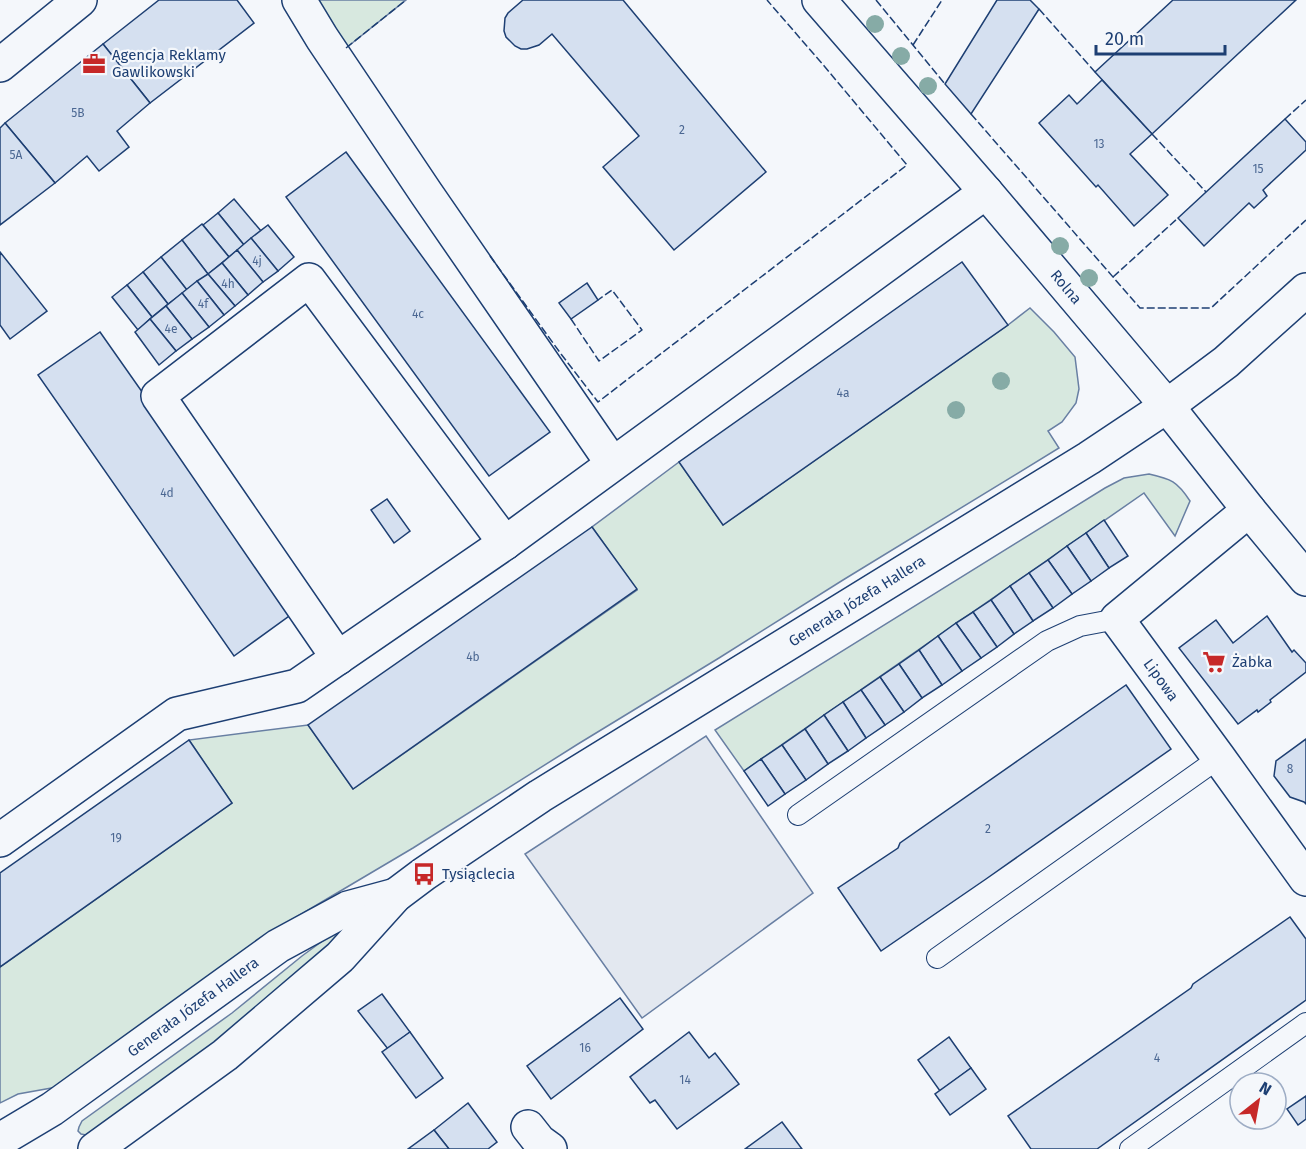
<svg xmlns="http://www.w3.org/2000/svg" width="1306" height="1149" font-family="'Fira Sans',sans-serif">
<style>
.green{fill:#d7e8df;stroke:#687fa3;stroke-width:1.5}
.parking{fill:#e3e8f0;stroke:#687fa3;stroke-width:1.5}
.building{fill:#d5e0f0;stroke:#1d3f73;stroke-width:1.5}
.lines{fill:none;stroke-linecap:round;stroke-linejoin:round}
.service-casing{stroke:#1d3f73;stroke-width:22}
.minor-casing{stroke:#1d3f73;stroke-width:36}
.tertiary-casing{stroke:#1d3f73;stroke-width:36}
.service{stroke:#f4f7fb;stroke-width:20}
.minor{stroke:#f4f7fb;stroke-width:33}
.tertiary{stroke:#f4f7fb;stroke-width:33}
.fence{stroke:#1d3f73;stroke-width:1.5;stroke-dasharray:8 3;stroke-linecap:butt}
.tree{fill:#86aba6}
.labels{text-anchor:middle;dominant-baseline:central;stroke-width:4.5;stroke-linejoin:round;paint-order:stroke}
.number-label{font-size:12px;fill:#4b6792}
.poi-label{font-size:15px;fill:#1d3f73;stroke:#f4f7fb;text-anchor:start}
.street-label{font-size:15px;fill:#1d3f73;stroke:#f4f7fb}
</style>
<rect width="100%" height="100%" fill="#f4f7fb"/>
<g class="green">
<path d="M 317,0 L 406,0 L 346,48 Z"/>
<path d="M 1030,308 L 1054,332 L 1075,357 L 1079,389 L 1076,403 L 1062,422 L 1048,431 L 1059,448 L 843,580 L 719,658 L 578,744 L 413,848 L 288,922 L 57,1087 L 18,1094 L 0,1103 L 0,967 L 232,803 L 189,740 L 308,725 L 353,789 L 637,590 L 592,527 L 679,462 L 723,525 L 1008,325 Z"/>
<path d="M 1149,474 C 1171,479 1177,481 1190,501 L 1175,536 L 1144,493 L 744,771 L 715,730 L 1105,488 L 1124,478 Z"/>
<path d="M 351,920 L 355,926 L 214,1044 L 86,1135 L 81,1134 L 78,1131 L 79,1127 L 82,1121 L 232,1013 L 302,956 Z"/>
</g>
<path class="parking" d="M 706,736 L 813,893 L 642,1018 L 525,854 Z"/>
<g class="building">
<path d="M 159,0 L 237,0 L 254,23 L 150,103 L 103,44 Z"/>
<path d="M 523,0 L 623,0 L 766,172 L 674,250 L 603,167 L 639,136 L 552,34 L 539,45 L 527,49 L 521,49 L 515,46 L 506,37 L 504,31 L 505,18 L 508,13 Z"/>
<path d="M 997,0 L 1030,0 L 1039,9 L 971,114 L 945,84 Z"/>
<path d="M 1173,0 L 1296,0 L 1152,134 L 1095,72 Z"/>
<path d="M 103,44 L 150,103 L 117,131 L 129,147 L 99,171 L 87,156 L 55,183 L 5,123 Z"/>
<path d="M 1102,80 L 1152,134 L 1130,154 L 1168,195 L 1134,226 L 1098,185 L 1096,187 L 1039,123 L 1069,95 L 1077,104 Z"/>
<path d="M 1285,119 L 1306,142 L 1306,150 L 1263,190 L 1267,196 L 1254,208 L 1249,203 L 1204,246 L 1178,218 Z"/>
<path d="M 5,123 L 55,183 L 0,225 L 0,128 Z"/>
<path d="M 346,152 L 550,432 L 489,476 L 286,197 Z"/>
<path d="M 234,199 L 261,231 L 244,245 L 218,213 Z"/>
<path d="M 218,213 L 244,245 L 229,257 L 203,225 Z"/>
<path d="M 202,224 L 229,257 L 208,274 L 182,240 Z"/>
<path d="M 268,225 L 294,257 L 278,271 L 251,238 Z"/>
<path d="M 251,238 L 278,271 L 263,282 L 237,250 Z"/>
<path d="M 182,240 L 208,274 L 187,290 L 161,257 Z"/>
<path d="M 237,250 L 263,282 L 248,295 L 222,263 Z"/>
<path d="M 0,252 L 47,311 L 10,339 L 0,325 Z"/>
<path d="M 161,257 L 187,290 L 168,304 L 143,272 Z"/>
<path d="M 962,262 L 1008,325 L 723,525 L 679,462 Z"/>
<path d="M 222,263 L 248,295 L 235,306 L 208,274 Z"/>
<path d="M 143,272 L 168,304 L 152,317 L 127,285 Z"/>
<path d="M 208,274 L 235,306 L 224,315 L 197,281 Z"/>
<path d="M 197,281 L 224,315 L 209,327 L 182,293 Z"/>
<path d="M 587,283 L 598,300 L 571,319 L 559,303 Z"/>
<path d="M 127,285 L 152,317 L 138,330 L 112,297 Z"/>
<path d="M 182,293 L 209,327 L 192,339 L 166,306 Z"/>
<path d="M 166,306 L 192,339 L 176,351 L 150,319 Z"/>
<path d="M 150,319 L 176,351 L 159,365 L 135,332 Z"/>
<path d="M 100,332 L 296,611 L 234,656 L 38,375 Z"/>
<path d="M 387,499 L 410,531 L 394,543 L 371,510 Z"/>
<path d="M 1104,520 L 1128,556 L 1109,568 L 1086,533 Z"/>
<path d="M 592,527 L 637,589 L 353,789 L 308,725 Z"/>
<path d="M 1086,533 L 1109,568 L 1091,581 L 1067,546 Z"/>
<path d="M 1067,546 L 1091,581 L 1072,594 L 1048,560 Z"/>
<path d="M 1048,560 L 1072,594 L 1053,608 L 1029,573 Z"/>
<path d="M 1029,573 L 1053,608 L 1033,621 L 1010,586 Z"/>
<path d="M 1010,586 L 1033,621 L 1014,634 L 991,600 Z"/>
<path d="M 991,600 L 1014,634 L 997,647 L 973,612 Z"/>
<path d="M 973,612 L 997,647 L 981,658 L 956,623 Z"/>
<path d="M 1267,616 L 1292,652 L 1294,650 L 1306,663 L 1306,672 L 1270,700 L 1271,702 L 1258,712 L 1257,710 L 1238,724 L 1179,648 L 1216,620 L 1233,643 Z"/>
<path d="M 956,623 L 981,658 L 962,671 L 938,636 Z"/>
<path d="M 938,636 L 962,671 L 942,685 L 919,650 Z"/>
<path d="M 919,650 L 942,685 L 922,698 L 899,664 Z"/>
<path d="M 899,664 L 922,698 L 904,712 L 880,677 Z"/>
<path d="M 880,677 L 904,712 L 885,725 L 861,690 Z"/>
<path d="M 1126,685 L 1171,749 L 986,879 L 881,951 L 838,888 L 898,848 L 900,843 Z"/>
<path d="M 861,690 L 885,725 L 866,738 L 843,702 Z"/>
<path d="M 843,702 L 866,738 L 848,751 L 824,715 Z"/>
<path d="M 824,715 L 848,751 L 828,764 L 805,729 Z"/>
<path d="M 805,729 L 828,764 L 806,780 L 782,745 Z"/>
<path d="M 1306,739 L 1306,804 L 1304,802 L 1290,797 L 1274,776 L 1276,761 Z"/>
<path d="M 189,740 L 232,803 L 0,967 L 0,873 Z"/>
<path d="M 782,745 L 806,780 L 785,794 L 761,759 Z"/>
<path d="M 761,759 L 785,794 L 768,806 L 744,771 Z"/>
<path d="M 1290,917 L 1306,939 L 1306,1000 L 1097,1149 L 1031,1149 L 1008,1116 L 1191,988 L 1193,984 Z"/>
<path d="M 382,994 L 410,1032 L 388,1049 L 358,1011 Z"/>
<path d="M 620,998 L 643,1029 L 551,1099 L 527,1066 Z"/>
<path d="M 410,1032 L 443,1078 L 416,1098 L 382,1052 Z"/>
<path d="M 689,1032 L 709,1058 L 715,1053 L 739,1084 L 677,1129 L 655,1100 L 650,1103 L 630,1077 Z"/>
<path d="M 949,1037 L 971,1068 L 940,1091 L 918,1060 Z"/>
<path d="M 971,1068 L 986,1089 L 950,1115 L 935,1094 Z"/>
<path d="M 1306,1096 L 1306,1119 L 1298,1125 L 1287,1109 Z"/>
<path d="M 468,1103 L 497,1142 L 488,1149 L 449,1149 L 434,1130 Z"/>
<path d="M 782,1122 L 802,1149 L 745,1149 Z"/>
<path d="M 434,1130 L 449,1149 L 408,1149 Z"/>
</g>
<g class="lines">
<g class="service-casing">
<g id="service">
<path d="M 798,815 L 1047,641 L 1080,626 L 1117,619"/>
<path d="M 937,958 L 1219,758"/>
<path d="M 1130,1149 L 1306,1023"/>
</g>
</g>
<g class="minor-casing">
<g id="minor">
<path d="M 299,0 L 322,38 L 426,193 L 612,463"/>
<path d="M 819,0 L 986,192 L 1167,406 L 1249,510 L 1306,579"/>
<path d="M 0,65 L 80,0"/>
<path d="M 1249,510 L 1117,619 L 1219,758 L 1306,879"/>
<path d="M 338,658 L 158,396 L 309,280 L 505,543"/>
<path d="M 0,840 L 177,714 L 297,686 L 505,543 L 986,192"/>
<path d="M 528,1127 L 539,1141 L 550,1149"/>
</g>
</g>
<g class="tertiary-casing">
<g id="tertiary">
<path d="M 0,1140 L 52,1109 L 278,946 L 348,908 L 396,895"/>
<path d="M 95,1149 L 225,1055 L 340,957 L 396,895 L 424,874 L 540,796 L 1089,458 L 1167,406 L 1226,362 L 1306,290"/>
</g>
</g>
<use href="#service" class="service"/>
<use href="#minor" class="minor"/>
<use href="#tertiary" class="tertiary"/>
<g class="fence">
<path d="M 876,0 L 945,84"/>
<path d="M 1039,9 L 1095,72"/>
<path d="M 913,45 L 942,0"/>
<path d="M 346,48 L 406,0"/>
<path d="M 971,114 L 1140,308 L 1211,308 L 1306,220"/>
<path d="M 1285,119 L 1306,100"/>
<path d="M 1152,134 L 1206,192"/>
<path d="M 490,256 L 561,354 L 598,402 L 907,165 L 825,67 L 767,0"/>
<path d="M 1113,277 L 1178,218"/>
<path d="M 571,319 L 599,361 L 642,330 L 612,290 L 598,300"/>
</g>
</g>
<g class="tree">
<circle cx="875" cy="24" r="9"/>
<circle cx="901" cy="56" r="9"/>
<circle cx="928" cy="86" r="9"/>
<circle cx="1060" cy="246" r="9"/>
<circle cx="1089" cy="278" r="9"/>
<circle cx="1001" cy="381" r="9"/>
<circle cx="956" cy="410" r="9"/>
</g>
<defs>
<g id="office-bare" transform="scale(1.8)"><path d="M-6-3h4V-5.5h4V-3h4V5H-6ZM-1-4.5V-3h2v-1.5ZM-6 0V1H6V0Z" fill="#c62828" stroke="#f4f7fb" stroke-width="2.5" paint-order="stroke"/></g>
<g id="supermarket-bare" transform="scale(1.8)"><path d="M-6-5.5h2.5l.6 2H6L4.5 2H-2.5L-4.4-4H-6ZM-1.5 3.2a1.3 1.3 0 1 0 .1 0ZM3 3.2a1.3 1.3 0 1 0 .1 0Z" fill="#c62828" stroke="#f4f7fb" stroke-width="2.5" paint-order="stroke"/></g>
<g id="bus-bare" transform="scale(1.8)"><path d="M-5-6H5V4H4V6H2V4H-2V6H-4V4H-5ZM-3.5-4V0h7V-4ZM-3.5 1.2v1.5H-2V1.2ZM2 1.2v1.5H3.5V1.2Z" fill="#c62828" stroke="#f4f7fb" stroke-width="2.5" paint-order="stroke"/></g>
</defs>
<g fill-rule="evenodd">
<use href="#office-bare" x="94" y="64"/>
<use href="#supermarket-bare" x="1214" y="662"/>
<use href="#bus-bare" x="424" y="874"/>
</g>
<g class="labels">
<g class="number-label">
<text x="78" y="113">5B</text>
<text x="682" y="130">2</text>
<text x="1099" y="144">13</text>
<text x="16" y="155">5A</text>
<text x="1258" y="169">15</text>
<text x="257" y="261">4j</text>
<text x="228" y="284">4h</text>
<text x="203" y="304">4f</text>
<text x="418" y="314">4c</text>
<text x="171" y="329">4e</text>
<text x="843" y="393">4a</text>
<text x="167" y="493">4d</text>
<text x="473" y="657">4b</text>
<text x="1290" y="769">8</text>
<text x="988" y="829">2</text>
<text x="116" y="838">19</text>
<text x="585" y="1048">16</text>
<text x="1157" y="1058">4</text>
<text x="685" y="1080">14</text>
</g>
<g class="poi-label">
<text x="112" y="55">Agencja Reklamy<tspan x="112" dy="17">Gawlikowski</tspan></text>
<text x="1232" y="662">Żabka</text>
<text x="442" y="874">Tysiąclecia</text>
</g>
<g class="street-label">
<text transform="translate(1066 287) rotate(50)">Rolna</text>
<text transform="translate(857 601) rotate(-32)">Generała Józefa Hallera</text>
<text transform="translate(1161 680) rotate(54)">Lipowa</text>
<text transform="translate(193 1007) rotate(-36)">Generała Józefa Hallera</text>
</g>
</g>
<g transform="translate(1258 1101) rotate(31)"><circle r="28" fill="#f4f7fb" stroke="#9eadc5" stroke-width="1.5"/>
<path d="M0-4.5L10 22L0 15L-10 22Z" fill="#c62828"/>
<text y="-9" font-size="16" font-weight="bold" text-anchor="middle" fill="#1d3f73">N</text>
</g>
<path d="M1096 45v9h129v-9" fill="none" stroke="#1d3f73" stroke-width="3"/>
<text x="1105" y="45" font-size="18" fill="#1d3f73" stroke="#f4f7fb" stroke-width="4.5" paint-order="stroke">20 m</text>
</svg>
